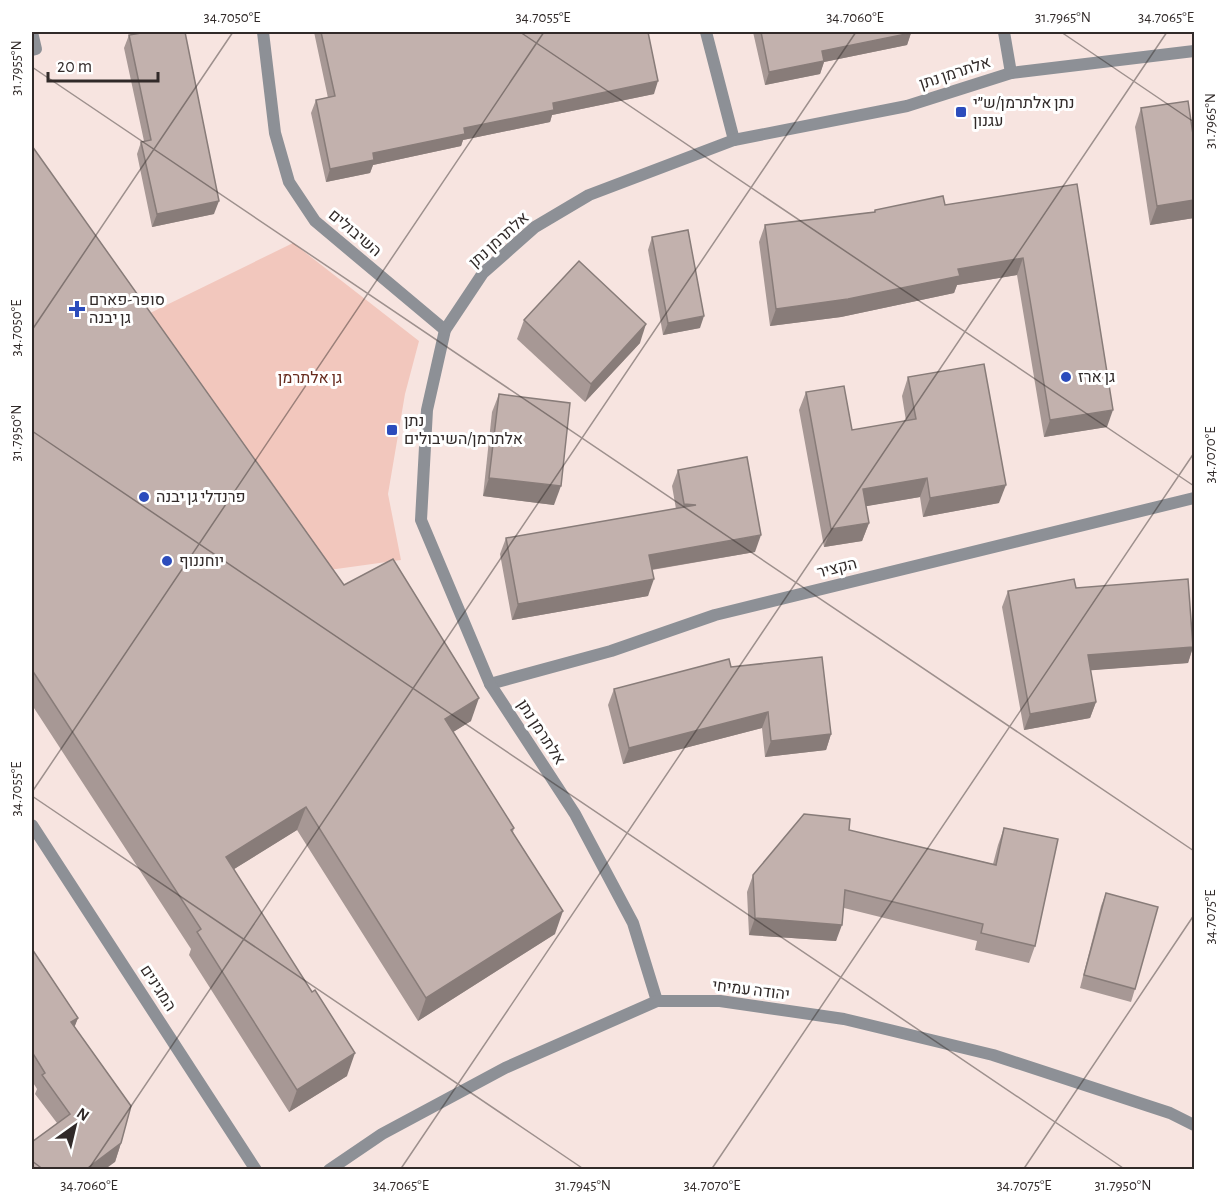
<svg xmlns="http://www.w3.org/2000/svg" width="1226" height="1201" font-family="'Alegreya Sans',Heebo,sans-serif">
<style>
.green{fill:#f2c7bd}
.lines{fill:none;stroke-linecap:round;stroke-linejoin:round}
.minor{stroke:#8d9096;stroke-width:12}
.tertiary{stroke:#8d9096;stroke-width:12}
.wall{fill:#a79895}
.shaded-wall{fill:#887c79}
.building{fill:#c2b1ad;stroke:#887c79;stroke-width:1.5}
.ticks{fill:none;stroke:#312a29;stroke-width:1.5;stroke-opacity:0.45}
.poi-dot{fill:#2c4cbc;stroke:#fff;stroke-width:2}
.labels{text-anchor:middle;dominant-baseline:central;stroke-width:6;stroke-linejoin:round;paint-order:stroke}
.street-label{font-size:16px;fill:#312a29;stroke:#fff}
.poi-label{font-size:16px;fill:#312a29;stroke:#fff;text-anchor:start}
.park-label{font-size:16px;fill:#672b1e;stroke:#fff}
.neatline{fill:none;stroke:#312a29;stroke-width:2}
.ticks-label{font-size:15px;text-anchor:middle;fill:#312a29}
</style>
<rect width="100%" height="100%" fill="#f7e4e0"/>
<path class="green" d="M 293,243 L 419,341 L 405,394 L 388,494 L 401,560 L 329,570 L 144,316 Z"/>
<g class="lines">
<g class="minor">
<path d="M 263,32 L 275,133 L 289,182 L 315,221 L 445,330"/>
<path d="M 706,32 L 734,140"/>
<path d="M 1004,32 L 1011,73"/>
<path d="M 32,50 L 36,49 L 32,32"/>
<path d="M 490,684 L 611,651 L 715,615 L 1194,498"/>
<path d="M 657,1001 L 633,923 L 575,814 L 490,684 L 421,520 L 427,410 L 445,330 L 483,273 L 535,227 L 589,195 L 734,140 L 907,106 L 1011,73 L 1194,51"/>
<path d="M 329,1170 L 382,1134 L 505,1068 L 657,1001 L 720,1001 L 844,1019 L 993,1055 L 1170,1113 L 1194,1125"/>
</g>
<path class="tertiary" d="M 32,825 L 256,1170"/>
</g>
<g class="wall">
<path d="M 314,32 L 648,32 L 654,94 L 552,115 L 550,122 L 463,140 L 461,146 L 373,165 L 370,173 L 326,182 L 311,113 L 316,100 L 328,98 Z"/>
<path d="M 753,32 L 911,32 L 911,33 L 907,45 L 824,62 L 820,74 L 765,85 Z"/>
<path d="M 129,35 L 214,214 L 152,227 L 137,154 L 141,142 L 144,141 L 124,48 Z"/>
<path d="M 1141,108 L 1194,141 L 1194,218 L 1150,225 L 1135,127 Z"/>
<path d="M 32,146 L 344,585 L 471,721 L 453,732 L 514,828 L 513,832 L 555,934 L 418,1021 L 297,830 L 234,869 L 347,1076 L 289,1112 L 189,955 L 191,949 L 32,705 Z"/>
<path d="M 1077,184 L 1107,427 L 1044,437 L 1017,275 L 957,285 L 954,293 L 841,317 L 770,326 L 759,242 L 765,225 L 874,212 L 875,210 L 945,205 Z"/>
<path d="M 652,237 L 700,328 L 663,335 L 648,250 Z"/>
<path d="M 524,320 L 640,343 L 585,402 L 517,339 Z"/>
<path d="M 908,377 L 999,503 L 923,517 L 920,497 L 866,506 L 869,523 L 862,541 L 824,547 L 799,410 L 806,392 L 852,430 L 906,421 L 902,396 Z"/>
<path d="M 499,394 L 554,505 L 483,496 L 492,412 Z"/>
<path d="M 678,470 L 755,552 L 652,570 L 648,596 L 512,620 L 500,554 L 506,538 L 676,509 L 672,486 Z"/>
<path d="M 1076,588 L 1193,647 L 1188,663 L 1090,670 L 1096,702 L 1090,718 L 1024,730 L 1002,607 L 1008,591 Z"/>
<path d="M 731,667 L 831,734 L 826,750 L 765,757 L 762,728 L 623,764 L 608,705 L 614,689 Z"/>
<path d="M 1004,828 L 1035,946 L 1029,963 L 975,950 L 977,941 L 844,908 L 836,941 L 749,935 L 747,892 L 753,875 L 849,830 L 993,864 L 998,845 Z"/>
<path d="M 1106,893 L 1135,989 L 1131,1002 L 1080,988 L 1101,906 Z"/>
<path d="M 32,949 L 78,1018 L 74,1027 L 121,1143 L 115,1162 L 57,1123 L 35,1094 L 37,1089 L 32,1081 Z"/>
</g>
<g class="shaded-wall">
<path d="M 911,33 L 907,45 L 824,62 L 820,74 L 765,85 L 769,72 L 822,51 Z"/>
<path d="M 658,81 L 654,94 L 552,115 L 550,122 L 463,140 L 461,146 L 373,165 L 370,173 L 326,182 L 330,169 L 373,153 L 553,103 Z"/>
<path d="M 1194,200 L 1194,218 L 1150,225 L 1157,206 Z"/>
<path d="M 219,201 L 214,214 L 152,227 L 157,214 Z"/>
<path d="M 1023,258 L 1017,275 L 957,285 L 954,293 L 841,317 L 770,326 L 776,309 L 958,269 Z"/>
<path d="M 704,316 L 700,328 L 663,335 L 668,323 Z"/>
<path d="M 646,324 L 640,343 L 585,402 L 591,384 Z"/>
<path d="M 1113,410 L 1107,427 L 1044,437 L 1050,420 Z"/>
<path d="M 489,478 L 561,486 L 554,505 L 483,496 Z"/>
<path d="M 927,478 L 920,497 L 856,508 L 863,489 Z"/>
<path d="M 1006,485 L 999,503 L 923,517 L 930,498 Z"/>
<path d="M 684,504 L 696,505 L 678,520 Z"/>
<path d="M 869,523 L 862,541 L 824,547 L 831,529 Z"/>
<path d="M 761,535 L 755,552 L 643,571 L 649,555 Z"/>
<path d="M 654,579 L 648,596 L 512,620 L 518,604 Z"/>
<path d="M 1193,647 L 1188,663 L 1082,671 L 1088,655 Z"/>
<path d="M 479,698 L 471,721 L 437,742 L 445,719 Z"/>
<path d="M 1096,702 L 1090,718 L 1024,730 L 1030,714 Z"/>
<path d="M 768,712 L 762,728 L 623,764 L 629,748 Z"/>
<path d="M 831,734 L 826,750 L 765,757 L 771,741 Z"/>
<path d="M 306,807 L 297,830 L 218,879 L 226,857 Z"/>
<path d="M 563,911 L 555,934 L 418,1021 L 426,998 Z"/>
<path d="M 755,918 L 842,925 L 836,941 L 749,935 Z"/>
<path d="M 78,1018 L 71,1036 L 71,1022 Z"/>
<path d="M 355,1053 L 347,1076 L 289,1112 L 297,1090 Z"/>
<path d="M 121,1143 L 115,1162 L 104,1170 L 85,1170 Z"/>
</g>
<g class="building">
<path d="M 147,32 L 185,32 L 219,201 L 157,214 L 141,142 L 151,140 L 129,35 Z"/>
<path d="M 321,32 L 648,32 L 658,81 L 553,103 L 554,110 L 464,128 L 465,134 L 373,153 L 374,160 L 330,169 L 316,100 L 335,96 Z"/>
<path d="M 761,32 L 911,32 L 911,33 L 822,51 L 824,61 L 769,72 Z"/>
<path d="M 1188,101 L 1194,141 L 1194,200 L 1157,206 L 1141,108 Z"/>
<path d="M 32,146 L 344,585 L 393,559 L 479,698 L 445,719 L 514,828 L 511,830 L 563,911 L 426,998 L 306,807 L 226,857 L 312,992 L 315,990 L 355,1053 L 297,1090 L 197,932 L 201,929 L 32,670 Z"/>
<path d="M 1077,184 L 1113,410 L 1050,420 L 1023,258 L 958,269 L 960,276 L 848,299 L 776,309 L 765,225 L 875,212 L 875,210 L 943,196 L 945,205 Z"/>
<path d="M 688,230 L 704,316 L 668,323 L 652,237 Z"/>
<path d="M 579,261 L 646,324 L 591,384 L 524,320 Z"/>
<path d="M 984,364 L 1006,485 L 930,498 L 927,478 L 863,489 L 869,523 L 831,529 L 806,392 L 844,386 L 852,430 L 916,419 L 908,377 Z"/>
<path d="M 499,394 L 570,403 L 561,486 L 489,478 Z"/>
<path d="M 747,457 L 761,535 L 649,555 L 654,579 L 518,604 L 506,538 L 696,505 L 684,504 L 678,470 Z"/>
<path d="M 1074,579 L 1076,588 L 1188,579 L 1193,647 L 1088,655 L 1096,702 L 1030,714 L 1008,591 Z"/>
<path d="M 822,657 L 831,734 L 771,741 L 768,712 L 629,748 L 614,689 L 729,659 L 731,667 Z"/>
<path d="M 804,814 L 850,819 L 849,830 L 996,865 L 1004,828 L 1058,839 L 1035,946 L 981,933 L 983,924 L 845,890 L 842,925 L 755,918 L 753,875 Z"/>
<path d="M 1106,893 L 1158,907 L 1135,989 L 1084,975 Z"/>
<path d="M 32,949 L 78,1018 L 71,1022 L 131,1106 L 121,1143 L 85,1170 L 32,1170 L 32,1142 L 70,1114 L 42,1075 L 45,1073 L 32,1052 Z"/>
</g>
<path class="ticks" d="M 520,32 L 1194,486M 1061,32 L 1194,122M 32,67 L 1194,851M 32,330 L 233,32M 32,431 L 1126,1170M 32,792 L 544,32M 32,796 L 585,1170M 32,1161 L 44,1170M 88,1170 L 856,32M 400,1170 L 1167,32M 711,1170 L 1194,453M 1023,1170 L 1194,915"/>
<g class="poi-dot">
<rect x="955" y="106" width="12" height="12" rx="3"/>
<path d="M74 300h6v6h6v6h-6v6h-6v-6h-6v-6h6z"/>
<circle cx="1066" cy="377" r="6"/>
<rect x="386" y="424" width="12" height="12" rx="3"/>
<circle cx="144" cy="497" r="6"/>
<circle cx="167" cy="561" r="6"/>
</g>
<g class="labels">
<g class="street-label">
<text transform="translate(955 73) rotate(-18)">אלתרמן נתן</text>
<text transform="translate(355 233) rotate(40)">השיבולים</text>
<text transform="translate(499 240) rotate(-42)">אלתרמן נתן</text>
<text transform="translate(837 568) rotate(-14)">הקציר</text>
<text transform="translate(541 732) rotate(57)">אלתרמן נתן</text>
<text transform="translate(158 988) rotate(57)">המגינים</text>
<text transform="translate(751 990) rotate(7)">יהודה עמיחי</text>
</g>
<g class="poi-label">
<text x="973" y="103">נתן אלתרמן/ש״י<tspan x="973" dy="18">עגנון</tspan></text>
<text x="89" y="300">סופר-פארם<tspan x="89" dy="18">גן יבנה</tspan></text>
<text x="1078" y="377">גן ארז</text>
<text x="404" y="421">נתן<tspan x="404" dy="18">אלתרמן/השיבולים</tspan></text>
<text x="156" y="497">פרנדלי גן יבנה</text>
<text x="179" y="561">יוחננוף</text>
</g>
<g class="park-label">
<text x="310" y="378">גן אלתרמן</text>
</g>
</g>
<rect width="1226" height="1201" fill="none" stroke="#ffffff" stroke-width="66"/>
<g transform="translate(75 1126) rotate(34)" stroke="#ffffff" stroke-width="4.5" paint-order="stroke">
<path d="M0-4.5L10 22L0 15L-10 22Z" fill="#312a29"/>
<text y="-9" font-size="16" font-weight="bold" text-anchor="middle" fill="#312a29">N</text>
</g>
<path d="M48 72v9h110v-9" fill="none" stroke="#312a29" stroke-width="3"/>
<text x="57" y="72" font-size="18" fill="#312a29" stroke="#ffffff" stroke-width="4.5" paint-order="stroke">20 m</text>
<rect x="33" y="33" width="1160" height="1135" class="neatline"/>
<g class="ticks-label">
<text x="232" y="22">34.7050°E</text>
<text x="543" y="22">34.7055°E</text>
<text x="855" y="22">34.7060°E</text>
<text x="1063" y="22">31.7965°N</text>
<text x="1166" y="22">34.7065°E</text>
<text transform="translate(16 68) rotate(-90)" y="5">31.7955°N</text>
<text transform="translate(1210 121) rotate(-90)" y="5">31.7965°N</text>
<text transform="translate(16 328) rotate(-90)" y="5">34.7050°E</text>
<text transform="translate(16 433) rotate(-90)" y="5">31.7950°N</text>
<text transform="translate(1210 455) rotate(-90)" y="5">34.7070°E</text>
<text transform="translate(16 789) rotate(-90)" y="5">34.7055°E</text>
<text transform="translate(1210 917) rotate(-90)" y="5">34.7075°E</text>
<text x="89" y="1190">34.7060°E</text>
<text x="401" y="1190">34.7065°E</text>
<text x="583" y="1190">31.7945°N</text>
<text x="712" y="1190">34.7070°E</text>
<text x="1024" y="1190">34.7075°E</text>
<text x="1123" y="1190">31.7950°N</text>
</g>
</svg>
